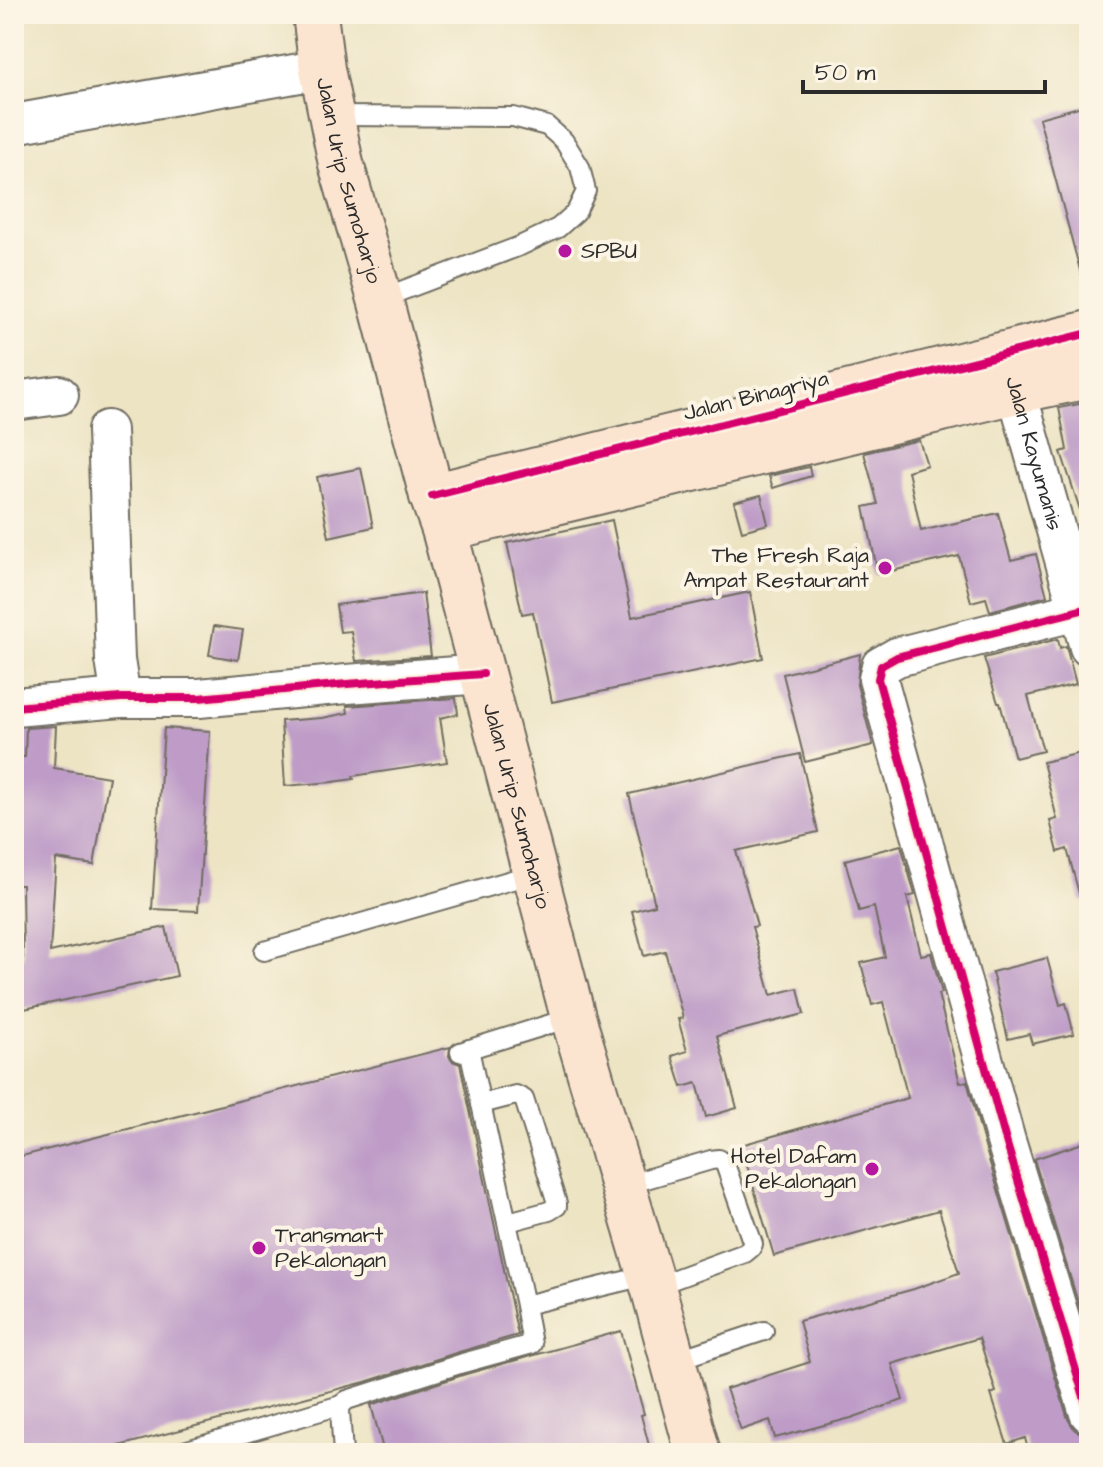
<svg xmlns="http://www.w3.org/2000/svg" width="1103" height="1467" font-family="'Architects Daughter',sans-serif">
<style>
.building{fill:#be9cc7}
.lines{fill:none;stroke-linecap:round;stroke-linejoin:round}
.lane-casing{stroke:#6f6c61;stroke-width:22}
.street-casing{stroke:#6f6c61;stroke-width:42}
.secondary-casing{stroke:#6f6c61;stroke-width:48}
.lane{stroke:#fff;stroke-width:18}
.street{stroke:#fff;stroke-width:38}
.secondary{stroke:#fce5d0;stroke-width:44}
.cycleway-casing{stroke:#fcf5e5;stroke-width:13}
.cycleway{stroke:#d6006c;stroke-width:8}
.poi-dot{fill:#b5179e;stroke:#fcf5e5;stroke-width:3}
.labels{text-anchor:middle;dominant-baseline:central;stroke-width:8;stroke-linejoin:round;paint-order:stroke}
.street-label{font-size:22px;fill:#2b2b2b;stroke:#fcf5e5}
.poi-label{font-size:22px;fill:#2b2b2b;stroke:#fcf5e5;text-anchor:start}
</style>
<rect width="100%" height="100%" fill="#fcf5e5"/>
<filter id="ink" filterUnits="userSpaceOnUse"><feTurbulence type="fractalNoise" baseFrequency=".0125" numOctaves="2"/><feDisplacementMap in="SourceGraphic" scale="16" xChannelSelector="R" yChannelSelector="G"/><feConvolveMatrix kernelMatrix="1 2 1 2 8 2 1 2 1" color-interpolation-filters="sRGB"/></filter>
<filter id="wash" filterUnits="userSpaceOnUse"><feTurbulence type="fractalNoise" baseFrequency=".006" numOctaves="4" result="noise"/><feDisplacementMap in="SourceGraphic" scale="32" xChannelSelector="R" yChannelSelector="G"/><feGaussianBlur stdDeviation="1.8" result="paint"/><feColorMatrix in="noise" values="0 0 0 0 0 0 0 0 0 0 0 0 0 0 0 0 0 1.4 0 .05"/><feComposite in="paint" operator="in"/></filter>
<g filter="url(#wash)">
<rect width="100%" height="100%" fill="#ede4c4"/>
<g id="blocks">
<g class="building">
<path d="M 1089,104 L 1089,273 L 1081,274 L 1039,118 Z"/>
<path d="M 1089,402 L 1089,522 L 1084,522 L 1061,452 L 1067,450 L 1059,408 Z"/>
<path d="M 919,440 L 927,465 L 908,471 L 921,531 L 998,513 L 1011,560 L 1036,554 L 1047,596 L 990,611 L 986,598 L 971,602 L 959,556 L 878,574 L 864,507 L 878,504 L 864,453 Z"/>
<path d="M 809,467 L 811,476 L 773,488 L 769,476 Z"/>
<path d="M 361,468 L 373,527 L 329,537 L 317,477 Z"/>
<path d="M 761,495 L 768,524 L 742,531 L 734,502 Z"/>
<path d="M 612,520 L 632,617 L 750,592 L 763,658 L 552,702 L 533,612 L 522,614 L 507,543 Z"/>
<path d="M 423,593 L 431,656 L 356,661 L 351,631 L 340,632 L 336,605 Z"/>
<path d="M 214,626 L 243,630 L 238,660 L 209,655 Z"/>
<path d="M 1058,639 L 1060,648 L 1066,646 L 1076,684 L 1028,696 L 1043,751 L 1015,758 L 1000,703 L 998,703 L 984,658 Z"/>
<path d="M 860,654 L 857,685 L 873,745 L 805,762 L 783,674 Z"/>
<path d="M 456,698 L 458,714 L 440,718 L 447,762 L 353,776 L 354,779 L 333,782 L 285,786 L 281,721 L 322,718 L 348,713 L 347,706 Z"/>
<path d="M 56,726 L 54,768 L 109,777 L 94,865 L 56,859 L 50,952 L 166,927 L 177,976 L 24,1009 L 14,962 L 14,960 L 23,958 L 22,885 L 14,885 L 14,757 L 25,757 L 26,728 Z"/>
<path d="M 164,728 L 210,731 L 198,911 L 152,909 Z"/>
<path d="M 1089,751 L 1089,900 L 1081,901 L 1067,849 L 1058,852 L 1050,821 L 1057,819 L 1043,762 Z"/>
<path d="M 800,754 L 818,832 L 736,851 L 757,926 L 752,927 L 771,995 L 798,988 L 804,1014 L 717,1036 L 737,1108 L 706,1117 L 697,1083 L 682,1087 L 672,1056 L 687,1051 L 678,1019 L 683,1018 L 665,951 L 644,956 L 632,911 L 655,905 L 629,794 Z"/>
<path d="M 901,845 L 915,895 L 907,897 L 921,955 L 931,953 L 942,993 L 938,994 L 960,1083 L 967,1081 L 985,1147 L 1068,1419 L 1075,1430 L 1083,1434 L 1089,1434 L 1089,1453 L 1029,1453 L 1025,1438 L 1007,1444 L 991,1394 L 996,1392 L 979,1338 L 892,1364 L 903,1400 L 851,1418 L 775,1438 L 770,1420 L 741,1430 L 726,1389 L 810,1362 L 799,1321 L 914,1289 L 959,1273 L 939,1210 L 774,1256 L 741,1145 L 908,1098 L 883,1002 L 872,1005 L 861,963 L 885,957 L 874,907 L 859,911 L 845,860 Z"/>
<path d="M 1047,958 L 1060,1005 L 1066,1003 L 1074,1034 L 1032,1044 L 1029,1034 L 1008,1039 L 992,972 Z"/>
<path d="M 450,1047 L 449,1056 L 452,1061 L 460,1064 L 518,1335 L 459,1352 L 365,1382 L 92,1453 L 14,1453 L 14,1158 Z"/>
<path d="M 1089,1141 L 1089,1338 L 1034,1159 Z"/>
<path d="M 621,1331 L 644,1414 L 641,1415 L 651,1453 L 384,1453 L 371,1405 L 466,1374 Z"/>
</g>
</g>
</g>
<g filter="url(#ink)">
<use href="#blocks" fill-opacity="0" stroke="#6f6c61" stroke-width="2"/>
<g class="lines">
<g class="lane-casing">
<g id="lane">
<path d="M 330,116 L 513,117 L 547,126 L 564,141 L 580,167 L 586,191 L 576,212 L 558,228 L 520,246 L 380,299"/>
<path d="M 264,951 L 536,873"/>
<path d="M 460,1052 L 573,1017"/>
<path d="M 481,1104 L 516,1095 L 524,1099 L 557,1203 L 557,1206 L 549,1211 L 508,1222"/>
<path d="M 622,1186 L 711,1160 L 719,1159 L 725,1164 L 753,1244 L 751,1248 L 745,1253 L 653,1287"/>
<path d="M 525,1305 L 649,1275"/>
<path d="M 673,1361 L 764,1331"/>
<path d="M 177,1453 L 341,1405"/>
<path d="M 343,1453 L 340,1411 L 341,1405 L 347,1400 L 463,1363 L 532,1344 L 525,1305 L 469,1049"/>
</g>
</g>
<g class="street-casing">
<g id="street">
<path d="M 14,124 L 322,69"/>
<path id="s1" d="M 1008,361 L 1089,647"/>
<path d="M 14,401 L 59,395"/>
<path d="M 107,430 L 115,660 L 121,698"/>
<path d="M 1089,608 L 897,657 L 881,666 L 878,679 L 1006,1141 L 1089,1413"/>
<path d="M 14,707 L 121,698 L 199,698 L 347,684 L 483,674"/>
</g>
</g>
<g class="secondary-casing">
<g id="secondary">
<path id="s2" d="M 315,14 L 322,69 L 341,164 L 380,299 L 432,496 L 444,529 L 573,1017 L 653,1287 L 698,1453"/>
<path d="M 432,496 L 1089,333"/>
<path d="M 444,529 L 1016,391 L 1089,376"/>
</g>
</g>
<use href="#lane" class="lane"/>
<use href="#street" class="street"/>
<use href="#secondary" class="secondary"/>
<g class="cycleway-casing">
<g id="cycleway">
<path d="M 432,496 L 1089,333"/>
<path d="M 1089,608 L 897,657 L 881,666 L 878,679 L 1006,1141 L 1089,1413"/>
<path d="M 14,707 L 121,698 L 199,698 L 347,684 L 483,674"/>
</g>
</g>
<use href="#cycleway" class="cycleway"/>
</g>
</g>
<g class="poi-dot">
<circle cx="565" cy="251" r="8"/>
<circle cx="885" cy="568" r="8"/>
<circle cx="872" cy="1169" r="8"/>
<circle cx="259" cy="1248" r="8"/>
</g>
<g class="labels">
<g class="street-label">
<text stroke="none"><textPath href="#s2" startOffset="170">Jalan Urip Sumoharjo</textPath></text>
<text transform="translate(756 396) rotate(-14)">Jalan Binagriya</text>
<text stroke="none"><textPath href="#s1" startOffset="96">Jalan Kayumanis</textPath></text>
<text stroke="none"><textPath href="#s2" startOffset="818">Jalan Urip Sumoharjo</textPath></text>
</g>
<g class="poi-label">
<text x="581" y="251">SPBU</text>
<text x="869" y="555" text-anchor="end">The Fresh Raja<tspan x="869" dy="25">Ampat Restaurant</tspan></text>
<text x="856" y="1156" text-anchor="end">Hotel Dafam<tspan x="856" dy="25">Pekalongan</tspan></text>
<text x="275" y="1235">Transmart<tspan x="275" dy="25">Pekalongan</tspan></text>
</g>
</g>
<rect width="1103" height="1467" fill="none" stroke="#fcf5e5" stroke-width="48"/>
<path d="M803 80v12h242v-12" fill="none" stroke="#2b2b2b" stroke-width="4"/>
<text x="815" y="80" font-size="24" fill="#2b2b2b" stroke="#fcf5e5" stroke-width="6" paint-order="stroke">50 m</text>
</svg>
